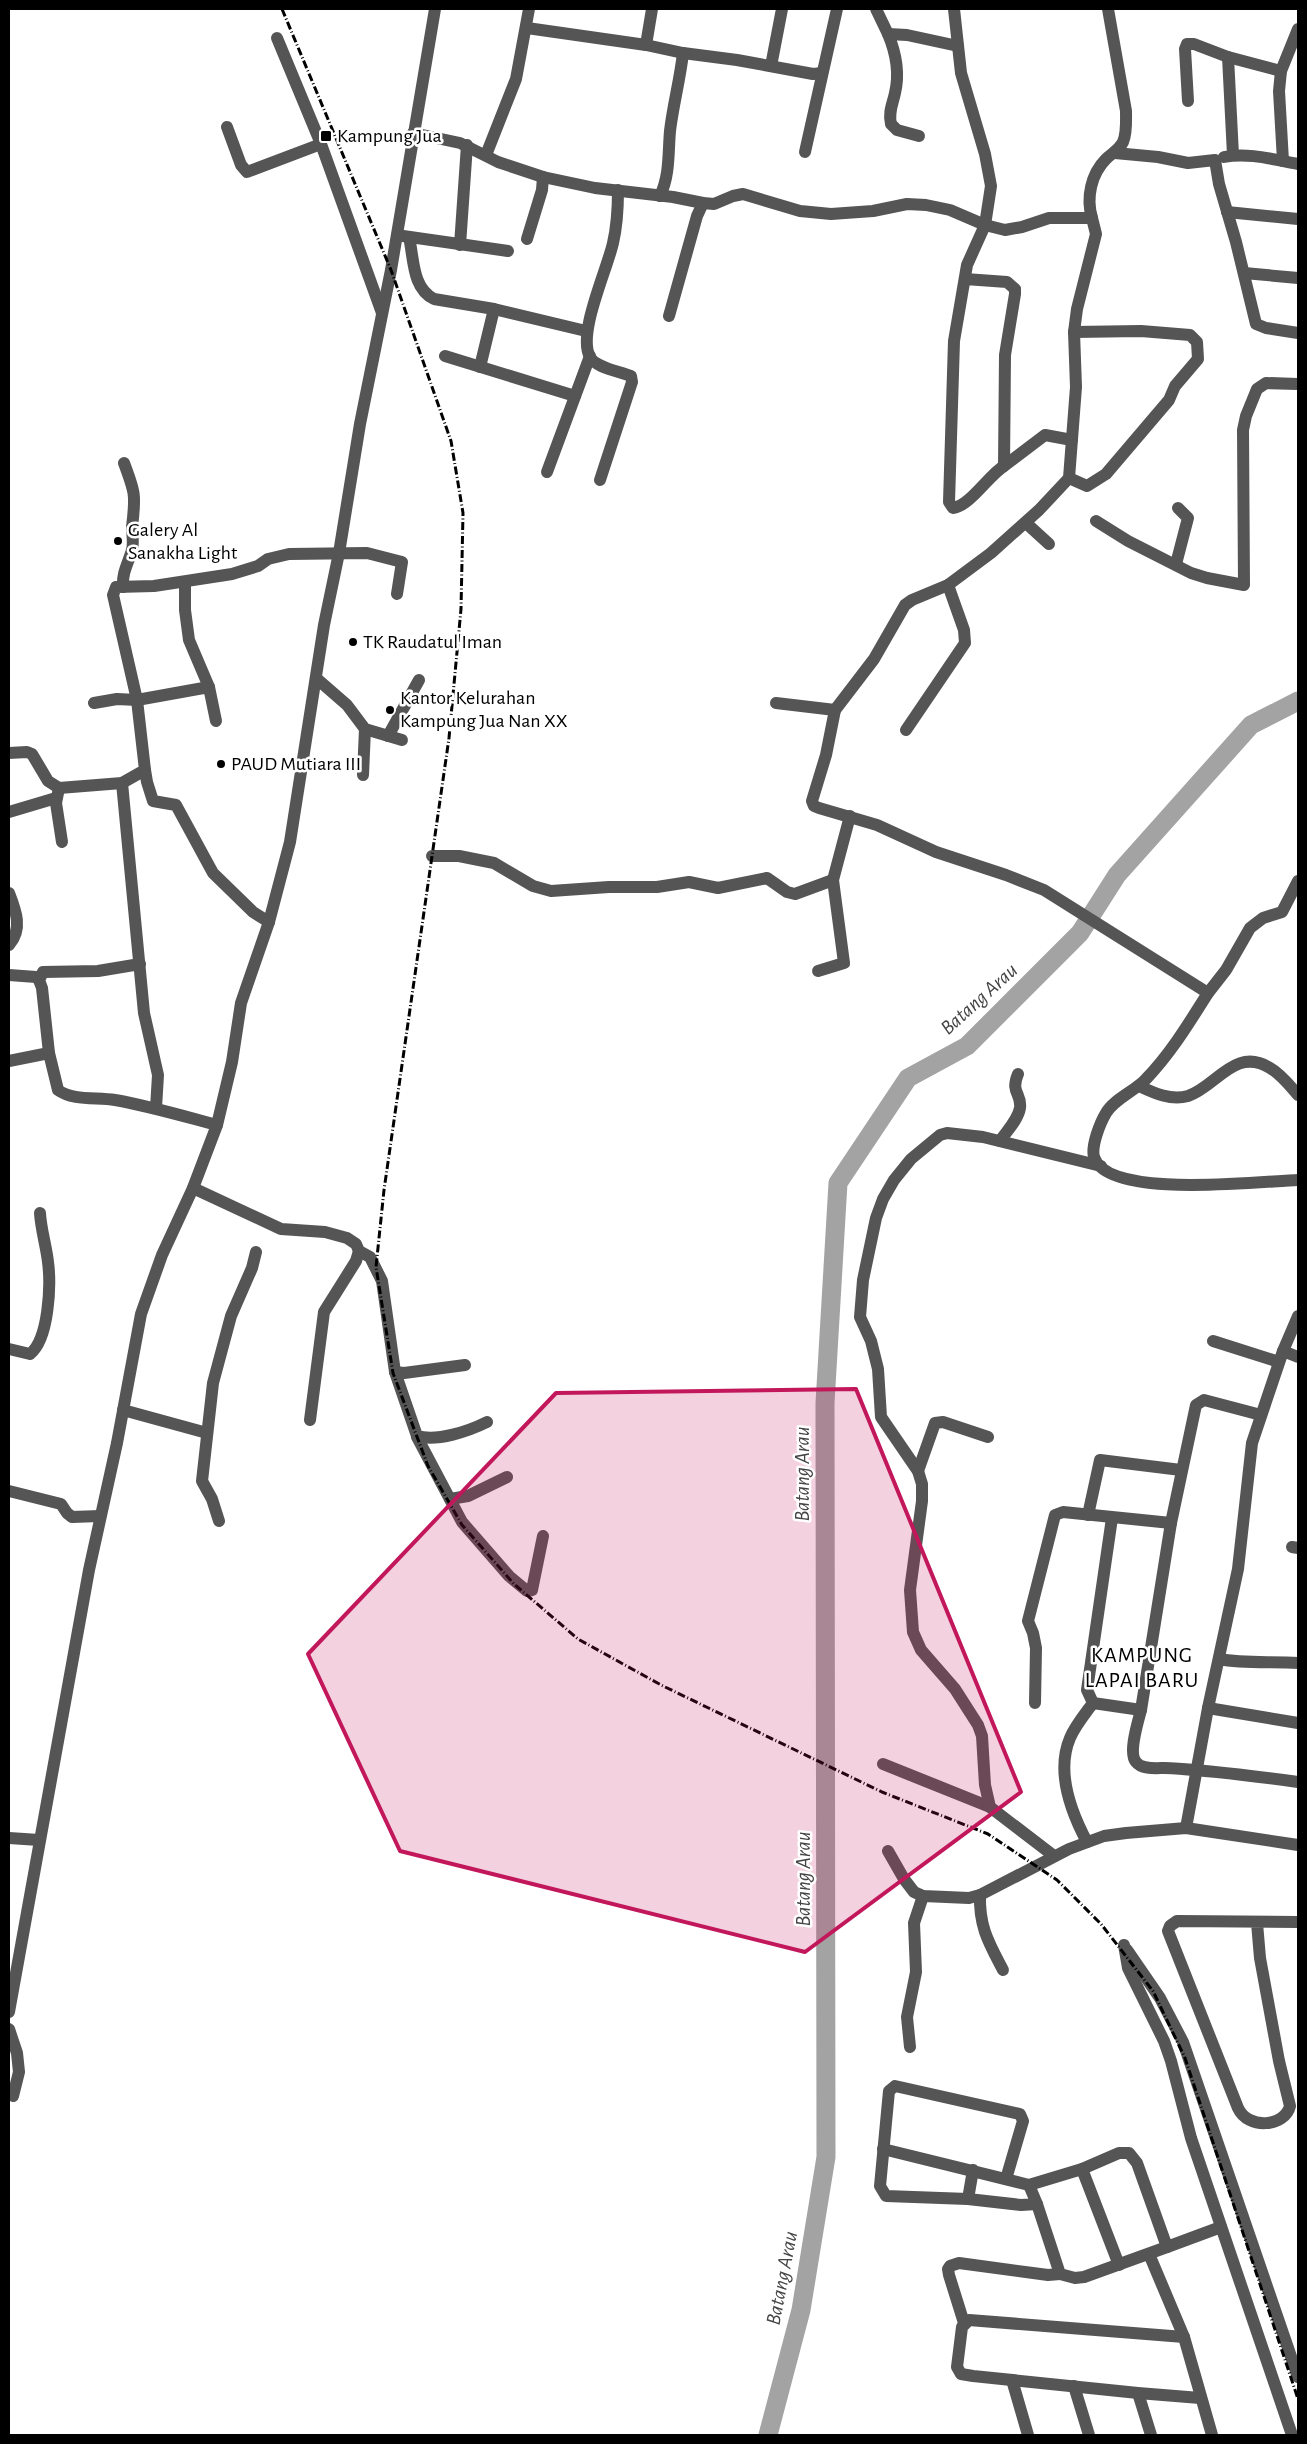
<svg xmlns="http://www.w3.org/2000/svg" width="1307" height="2444" font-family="'Alegreya Sans',sans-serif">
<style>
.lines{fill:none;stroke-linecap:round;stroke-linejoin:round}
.river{stroke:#a3a3a3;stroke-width:19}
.minor{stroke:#555;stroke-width:12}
.rail{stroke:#000;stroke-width:3;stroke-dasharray:8 2.5 1 2.5;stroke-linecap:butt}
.marked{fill:#c2185b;fill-opacity:0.2;stroke:#c2185b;stroke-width:4;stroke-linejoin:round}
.poi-dot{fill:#000;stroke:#fff;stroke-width:2}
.labels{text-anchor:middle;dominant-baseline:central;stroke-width:5;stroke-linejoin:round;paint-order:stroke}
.poi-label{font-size:20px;fill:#000;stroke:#fff;text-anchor:start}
.water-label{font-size:21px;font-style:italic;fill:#444;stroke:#fff}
.quarter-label{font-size:22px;letter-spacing:1px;fill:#000;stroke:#fff}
</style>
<rect width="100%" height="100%" fill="#fff"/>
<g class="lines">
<path class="river" d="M 768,2435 L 801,2310 L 826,2157 L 825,1403 L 838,1183 L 908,1078 L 967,1046 L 1080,933 L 1117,875 L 1251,725 L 1298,701"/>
<g class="minor">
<path d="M 876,9 L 888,34"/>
<path d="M 954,9 L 961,73 L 985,154 L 991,186 L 985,225 L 967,265 L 954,341 L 949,502 L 953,508 C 970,506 989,475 1004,466 L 1005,355 L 1015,294 L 1015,289 L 1007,282 L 965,279"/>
<path d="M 527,28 L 646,45 L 683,53 L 737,60 L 813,74 L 822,73"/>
<path d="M 277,38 L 321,144"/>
<path d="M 646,45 L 652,9"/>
<path d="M 1228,57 L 1233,155"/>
<path d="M 771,66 L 782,9"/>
<path d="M 1188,101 L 1185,49 L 1187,44 L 1194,44 L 1228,57 L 1281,71"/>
<path d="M 227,127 L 241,165 L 247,172 L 321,144 L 382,313"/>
<path d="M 413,133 L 460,143 L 498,162 L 543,177 L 595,188 L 673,197 L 703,203 L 714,204 L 733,196 L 743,194 L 800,211 L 831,214 L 873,211 L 907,204 L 926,205 L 950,210 L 985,225 L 1005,230 L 1022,227 L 1049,218 L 1092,218 L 1096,234 L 1077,309 L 1074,332 L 1076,387 L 1069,478 L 1039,510 L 991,553 L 948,585 L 912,600 L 905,605 L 874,659 L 835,710 L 826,755 L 812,801 L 814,806 L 819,808 L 877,825 L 936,852 L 1006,875 L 1044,890 L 1208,993 C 1189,1023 1171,1053 1146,1079 C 1135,1091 1114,1099 1106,1113 C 1100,1123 1091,1146 1094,1157 C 1107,1200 1262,1181 1298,1180"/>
<path d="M 919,136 L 897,130 L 891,124 C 888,112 893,103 895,93 C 900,72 896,53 888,34 L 907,35 L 958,46"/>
<path d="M 805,152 L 837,9"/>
<path d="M 1115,153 L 1158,157 L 1188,163 L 1215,160 L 1219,184 L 1236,242 L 1256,324 L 1266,328 L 1298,333"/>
<path d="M 486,155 L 516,79 L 529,9"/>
<path d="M 1224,157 C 1248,152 1275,160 1298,164"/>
<path d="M 1283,161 L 1279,91 L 1281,71 L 1298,29"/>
<path d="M 660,196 C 670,175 668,154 670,131 C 673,105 680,80 683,53"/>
<path d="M 1227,212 L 1298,219"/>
<path d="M 1092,218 C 1086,198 1091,174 1106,159 C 1112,153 1119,150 1123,142 C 1127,133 1126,122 1126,111 L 1108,9"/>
<path d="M 403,236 L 508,251"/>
<path d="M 409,237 C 414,259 412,288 434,299 L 494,309 L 586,331"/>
<path d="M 527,239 L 542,190 L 543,177"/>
<path d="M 460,245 L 467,145"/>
<path d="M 1244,273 L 1298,278"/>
<path d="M 669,316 L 697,216 L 703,203"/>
<path d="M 445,356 L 575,396"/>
<path d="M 480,367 L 494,309"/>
<path d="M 1004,466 L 1045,435 L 1072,440"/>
<path d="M 547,472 L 590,356"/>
<path d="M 1069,478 L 1087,486 L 1106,474 L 1169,400 L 1175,386 L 1198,359 L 1197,342 L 1190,335 L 1141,331 L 1074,332"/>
<path d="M 600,480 L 632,382 L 631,376 C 619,371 596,368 590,357 C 577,334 607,270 613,243 C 617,226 618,208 618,190"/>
<path d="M 1096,521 L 1128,541 L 1191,573 L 1207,578 L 1244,585 L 1243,430 L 1246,416 L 1257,389 L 1266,383 L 1298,384"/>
<path d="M 1026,523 L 1049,544"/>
<path d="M 1176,564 L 1188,518 L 1178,508"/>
<path d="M 185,582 L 185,610 L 189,640 L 209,687"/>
<path d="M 123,587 C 122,572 128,564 132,550 C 134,543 132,534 132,527 C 136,495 135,492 124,463"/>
<path d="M 316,678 L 347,705 L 365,729 L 402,740"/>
<path d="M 94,703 L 117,699 L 137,700 L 209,687 L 216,721"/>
<path d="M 776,703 L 835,710"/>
<path d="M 906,730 L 965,643 L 964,630 L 948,585"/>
<path d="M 388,736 L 419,680"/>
<path d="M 9,753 L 27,752 L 32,754 L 48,781 L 59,788 L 122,783 L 145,770 L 137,700 L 113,595 L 116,587 L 154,586 L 232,574 L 258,566 L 268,559 L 289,554 L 367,553 L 402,562 L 397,594"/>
<path d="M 145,770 L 147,782 L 153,801 L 176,805 L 213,873 L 253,912 L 269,922"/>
<path d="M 363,775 L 365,729"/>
<path d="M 122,783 L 144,1013 L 158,1075 L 156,1108"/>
<path d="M 59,788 L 56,803 L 62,842"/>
<path d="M 9,812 L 56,798"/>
<path d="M 432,856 L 459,856 L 494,863 L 533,886 L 551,891 L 609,887 L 657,887 L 689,882 L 718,888 L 767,878 L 787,892 L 795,894 L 833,880 L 850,816"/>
<path d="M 9,893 C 16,911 23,929 9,945"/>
<path d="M 140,964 L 98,971 L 43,972 L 39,980 L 42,988 L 49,1053 L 58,1090 C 73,1101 96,1097 115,1100 C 149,1106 183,1116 217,1125"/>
<path d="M 818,971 L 844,963 L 833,880"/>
<path d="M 9,975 L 36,977 L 39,980"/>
<path d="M 1208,993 L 1226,970 L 1250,928 L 1263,918 L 1282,912 L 1298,881"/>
<path d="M 9,1061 L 49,1053"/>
<path d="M 1139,1086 C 1154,1093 1171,1101 1188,1096 C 1216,1087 1235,1046 1270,1068 C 1281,1074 1290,1086 1298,1095"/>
<path d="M 1000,1141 C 1006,1132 1018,1120 1020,1108 C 1022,1093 1010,1093 1018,1074"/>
<path d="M 193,1188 L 281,1229 L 325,1232 L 347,1238 L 356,1244 L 359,1251 L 370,1257 L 382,1281 L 395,1372 L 417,1436 C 437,1442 469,1431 487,1422"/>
<path d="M 1213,1341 L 1279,1362"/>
<path d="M 9,1349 L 30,1354 C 49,1339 51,1285 48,1262 C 46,1245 41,1230 40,1213"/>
<path d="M 1283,1351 L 1298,1357"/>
<path d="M 395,1372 L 404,1373 L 465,1365"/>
<path d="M 123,1410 L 207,1433"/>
<path d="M 1261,1415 L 1204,1400 L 1196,1405 L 1171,1523 L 1141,1710 C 1138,1722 1128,1753 1136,1762 C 1142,1770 1157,1768 1165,1768 C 1210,1770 1254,1776 1298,1782"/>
<path d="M 310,1420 L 324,1312 L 356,1261 L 359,1251"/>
<path d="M 417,1437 L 462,1522 L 509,1576 L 527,1591 L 532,1590 L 543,1536"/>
<path d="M 918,1471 L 935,1423 L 943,1422 L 988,1437"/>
<path d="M 9,1491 L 61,1504 L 67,1513 L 72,1517 L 100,1516"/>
<path d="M 450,1499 L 468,1496 L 507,1477"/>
<path d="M 1088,1515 L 1100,1460 L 1181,1470"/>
<path d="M 1112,1518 L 1087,1690 L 1093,1703 L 1141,1710"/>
<path d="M 219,1521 L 212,1499 L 202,1481 L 213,1383 L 231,1316 L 252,1268 L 256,1252"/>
<path d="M 1292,1547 L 1298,1548"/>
<path d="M 1219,1659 C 1245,1664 1272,1661 1298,1663"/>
<path d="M 1035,1703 L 1036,1648 L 1033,1633 L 1028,1621 L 1055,1515 L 1063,1512 L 1171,1523"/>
<path d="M 1208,1708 L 1298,1723"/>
<path d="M 883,1764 L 990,1807"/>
<path d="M 1186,1828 L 1208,1708 L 1238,1569 L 1252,1443 L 1283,1351 L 1298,1316"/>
<path d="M 9,1838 L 39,1840"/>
<path d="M 1087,1842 C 1071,1812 1056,1771 1070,1738 C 1075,1726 1085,1714 1093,1703"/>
<path d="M 888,1851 L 904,1879 L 914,1892 L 923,1896 L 969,1898 L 980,1895 L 1069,1849 L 1104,1836 L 1126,1833 L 1186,1828 L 1298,1845"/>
<path d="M 1054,1856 L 990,1807 L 985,1785 L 982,1736 L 978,1725 L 955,1689 L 921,1650 L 913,1632 L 910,1590 L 922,1501 L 922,1484 L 918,1471 L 881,1417 L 878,1369 L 871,1341 L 860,1317 L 863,1280 L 876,1218 L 883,1199 L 894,1180 L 911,1159 L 940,1135 L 947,1133 L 983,1137 L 1101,1166"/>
<path d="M 980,1895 C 979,1927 989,1943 1003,1970"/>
<path d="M 1257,1923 L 1260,1958 L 1279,2061 L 1290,2106 C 1285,2127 1248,2130 1238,2108 L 1168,1931 L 1170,1926 L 1177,1921 L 1298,1922"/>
<path d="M 1124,1945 L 1128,1968 L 1164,2041 L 1171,2061 L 1191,2138 L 1292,2435"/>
<path d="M 1127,1950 L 1160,1998 L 1183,2042 L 1298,2377"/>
<path d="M 9,2012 L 89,1570 L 117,1443 L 141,1314 L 162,1255 L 193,1188 L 217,1125 L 232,1062 L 241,1003 L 269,922 L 290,842 L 324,625 L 339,553 L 360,424 L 391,270 L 435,9"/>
<path d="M 9,2029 L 17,2053 L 19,2072 L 13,2096"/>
<path d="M 910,2047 L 907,2017 L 916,1972 L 914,1923 L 923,1896"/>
<path d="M 883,2149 L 1029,2185 L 1082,2169 L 1119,2153 L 1129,2153 L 1137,2163 L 1167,2247 L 1221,2227"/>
<path d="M 1082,2169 L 1119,2265"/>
<path d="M 1006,2179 L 1023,2121 L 1020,2114 L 895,2086 L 889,2091 L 880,2186 L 886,2196 L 968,2199 L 1021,2205 L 1037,2204 L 1029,2185"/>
<path d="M 968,2199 L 973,2170"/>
<path d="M 1037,2204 L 1060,2274 L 1075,2278 L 1084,2277 L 1167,2247"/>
<path d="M 1149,2254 L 1184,2337 L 1212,2435"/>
<path d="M 964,2323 L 949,2275 L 948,2269 L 950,2266 L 959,2263 L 1048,2275 L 1060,2274"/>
<path d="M 1184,2337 L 969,2320 L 962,2327 L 957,2367 L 961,2374 L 973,2376 L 1138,2393 L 1200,2398"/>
<path d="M 1012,2380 L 1028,2435"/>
<path d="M 1074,2386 L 1089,2435"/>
<path d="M 1138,2393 L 1151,2435"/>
</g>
<path class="rail" d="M 282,9 L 391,270 L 451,441 L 463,513 L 461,609 L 449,738 L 384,1190 L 376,1267 L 393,1373 L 428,1466 L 462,1525 L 514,1584 L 578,1639 L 661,1685 L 882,1792 L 988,1834 L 1057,1880 L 1101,1924 L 1153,1991 L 1185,2058 L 1298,2399"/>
</g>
<path class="marked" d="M 856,1389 L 1021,1792 L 805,1952 L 400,1851 L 308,1654 L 556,1393 Z"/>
<g class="poi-dot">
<rect x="320" y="130" width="12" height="12" rx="2.5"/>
<circle cx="118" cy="541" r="5"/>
<circle cx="353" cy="642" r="5"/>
<circle cx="390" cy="710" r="5"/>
<circle cx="221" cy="764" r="5"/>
</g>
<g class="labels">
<g class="poi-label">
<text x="337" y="136">Kampung Jua</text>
<text x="128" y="530">Galery Al<tspan x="128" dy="23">Sanakha Light</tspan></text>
<text x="363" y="642">TK Raudatul Iman</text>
<text x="400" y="698">Kantor Kelurahan<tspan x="400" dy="23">Kampung Jua Nan XX</tspan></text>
<text x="231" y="764">PAUD Mutiara III</text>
</g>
<g class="water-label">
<text transform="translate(979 999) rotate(-42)">Batang Arau</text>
<text transform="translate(802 1474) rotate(-90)">Batang Arau</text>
<text transform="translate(803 1879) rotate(-90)">Batang Arau</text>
<text transform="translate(782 2278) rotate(-79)">Batang Arau</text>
</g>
<g class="quarter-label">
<text x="1142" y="1655">KAMPUNG<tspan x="1142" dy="25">LAPAI BARU</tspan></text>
</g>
</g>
<rect width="1307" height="2444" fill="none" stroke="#000000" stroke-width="20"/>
</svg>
